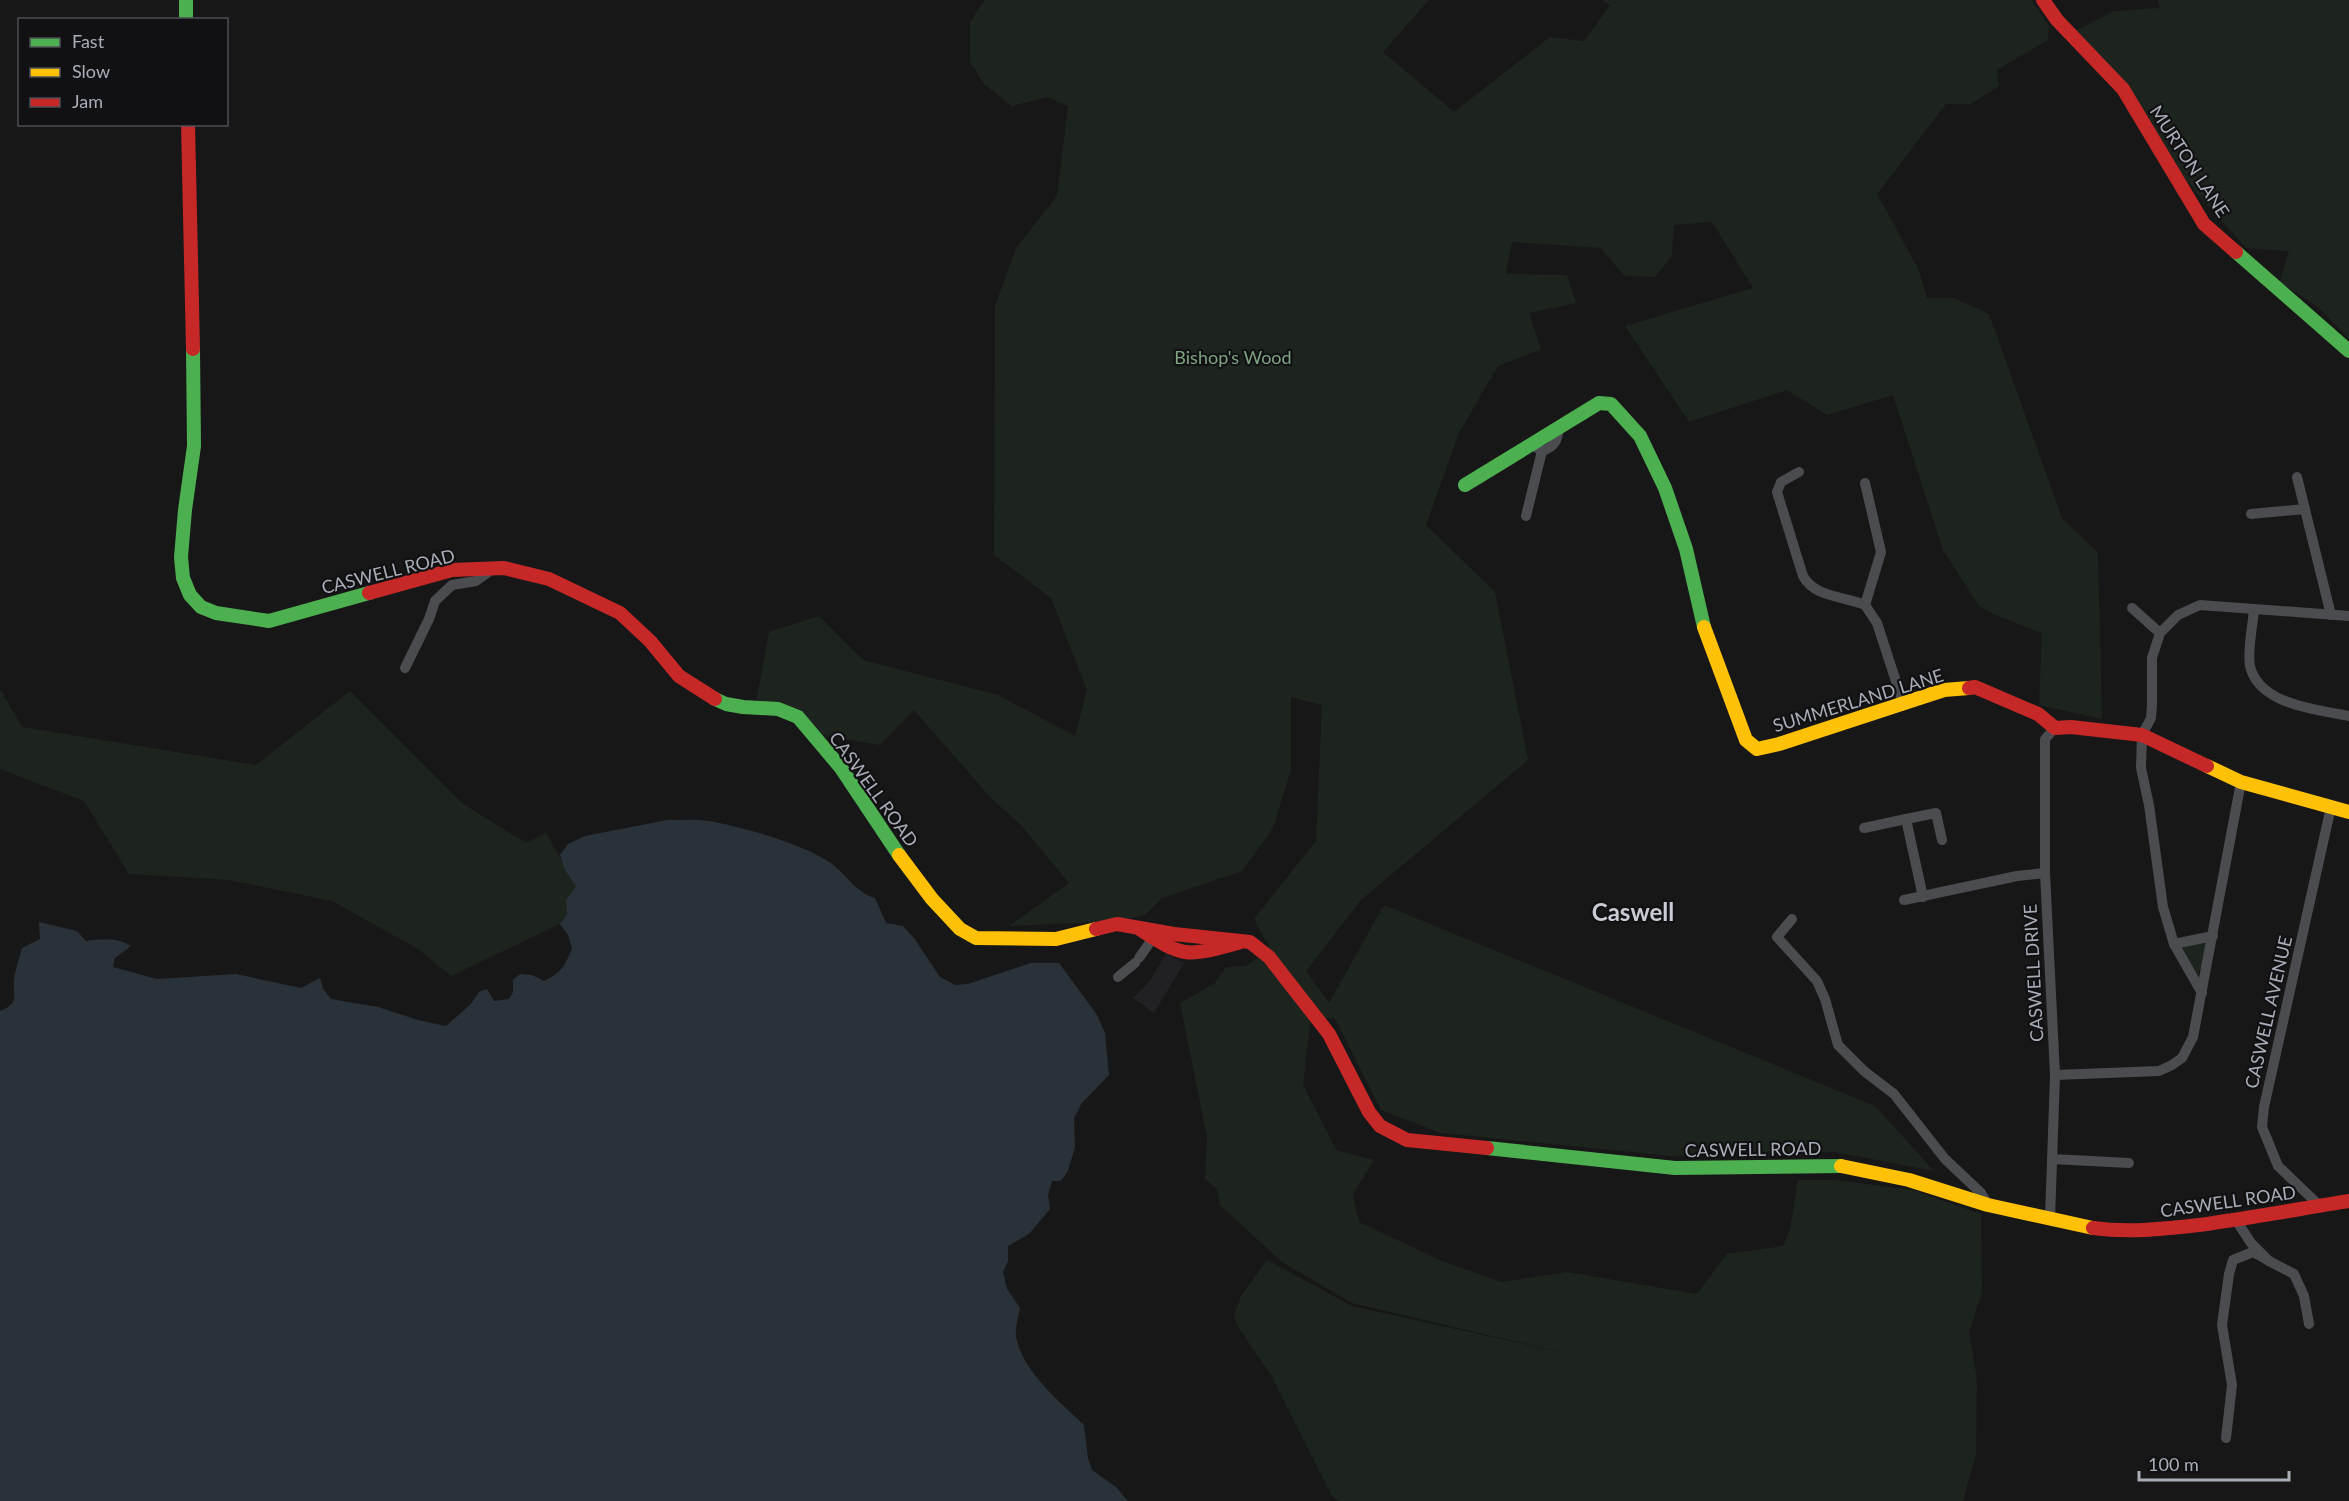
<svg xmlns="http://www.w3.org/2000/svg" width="2349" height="1501" font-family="Lato,sans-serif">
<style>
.built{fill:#212123}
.green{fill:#1d241e}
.water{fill:#2a3239}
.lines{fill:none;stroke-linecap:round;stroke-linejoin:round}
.street{stroke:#4b4c50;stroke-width:10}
.fast{stroke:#4caf50;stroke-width:14}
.slow{stroke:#ffc107;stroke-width:14}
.jam{stroke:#c62828;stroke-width:14}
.labels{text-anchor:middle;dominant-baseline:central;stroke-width:4.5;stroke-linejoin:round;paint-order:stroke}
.street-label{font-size:18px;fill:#a8adb8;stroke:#111113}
.park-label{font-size:18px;fill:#7fa381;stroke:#111113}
.district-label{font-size:24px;font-weight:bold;fill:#c9ccd4;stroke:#111113}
</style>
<rect width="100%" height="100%" fill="#171717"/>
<path class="built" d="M 1165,953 L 1184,963 L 1154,1013 L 1133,998 L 1148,983 L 1165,956 Z"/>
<g class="green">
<path d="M 985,0 L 1429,0 L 1383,52 L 1454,112 L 1550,37 L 1584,41 L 1610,5 L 1603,0 L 2032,0 L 2049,26 L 2048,40 L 1997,70 L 1999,86 L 1971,104 L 1946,104 L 1877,194 L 1919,270 L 1927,298 L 1954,298 L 1989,314 L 2062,518 L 2098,553 L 2102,719 L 2039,705 L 2042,633 L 1993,614 L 1979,606 L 1943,550 L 1893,395 L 1827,415 L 1787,390 L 1689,422 L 1625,326 L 1753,288 L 1712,222 L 1674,225 L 1672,256 L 1655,277 L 1624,276 L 1601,248 L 1512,242 L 1506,274 L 1567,275 L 1576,303 L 1529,313 L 1541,349 L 1498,366 L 1459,433 L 1426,525 L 1495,592 L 1528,760 L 1361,900 L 1306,971 L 1329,1003 L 1384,905 L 1875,1106 L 1934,1171 L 1835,1152 L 1671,1156 L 1441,1133 L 1381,1110 L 1335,1019 L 1311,1016 L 1303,1085 L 1336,1150 L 1374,1160 L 1353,1194 L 1359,1222 L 1442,1261 L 1501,1282 L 1567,1272 L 1697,1294 L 1727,1254 L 1783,1246 L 1790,1229 L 1798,1180 L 1836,1180 L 1912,1190 L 1981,1214 L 1982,1292 L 1969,1332 L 1977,1380 L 1976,1453 L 1963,1501 L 1339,1501 L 1332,1496 L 1271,1375 L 1238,1327 L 1234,1316 L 1241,1296 L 1267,1260 L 1352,1306 L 1573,1355 L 1352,1303 L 1282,1262 L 1220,1205 L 1217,1189 L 1205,1179 L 1207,1137 L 1180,1003 L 1215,983 L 1226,967 L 1245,966 L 1271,950 L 1254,919 L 1316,841 L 1322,705 L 1291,697 L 1291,770 L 1273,828 L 1242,871 L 1162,898 L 1145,915 L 1116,921 L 1009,926 L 1069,883 L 1021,825 L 991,798 L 914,710 L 880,745 L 823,735 L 756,702 L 769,632 L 819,616 L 863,660 L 998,695 L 1075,736 L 1087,690 L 1051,598 L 994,555 L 995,306 L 1016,248 L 1057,196 L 1068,106 L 1047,97 L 1012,106 L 984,84 L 970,62 L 970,22 Z"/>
<path d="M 2158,0 L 2349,0 L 2349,339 L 2318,307 L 2280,282 L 2289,251 L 2246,248 L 2194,190 L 2075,31 L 2114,11 L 2160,8 Z"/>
<path d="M 0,689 L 22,727 L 256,765 L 350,691 L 463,804 L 526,843 L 546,833 L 576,886 L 566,900 L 567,914 L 560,924 L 451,976 L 418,949 L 332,901 L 229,880 L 129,874 L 84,801 L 0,769 Z"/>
<path d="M 2203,942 L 2206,944 L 2202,967 L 2197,974 L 2181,947 Z"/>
</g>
<path class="water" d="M 667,820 C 681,820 696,819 709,821 C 742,827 805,844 832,864 C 848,876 855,892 875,898 L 886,923 L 903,926 L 914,938 L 940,977 L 955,985 L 968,984 L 1031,963 L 1059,963 L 1097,1015 L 1105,1033 L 1109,1075 L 1081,1104 L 1078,1111 L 1074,1118 L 1075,1147 L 1068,1171 L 1061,1181 L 1052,1181 L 1048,1195 L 1050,1209 L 1029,1234 L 1008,1246 L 1008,1261 L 1003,1272 L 1007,1289 L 1020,1308 C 1018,1317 1015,1328 1016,1336 C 1021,1370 1061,1403 1084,1425 L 1088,1458 L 1092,1470 L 1116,1487 L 1128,1501 L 0,1501 L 0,1011 C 21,1003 12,995 14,978 C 16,968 19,958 22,948 L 40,939 L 39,922 L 77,931 L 86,941 C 102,939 116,937 131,946 L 115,958 L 113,967 L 157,979 L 236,974 L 301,988 L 320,978 L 323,989 L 331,999 L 378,1007 L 418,1020 L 446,1026 L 471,1004 L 479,992 L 487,989 L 494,1001 L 509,999 L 513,992 L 513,980 L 520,974 L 532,975 L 544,981 C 562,972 565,966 572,948 L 568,935 L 560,924 L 567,914 L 566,900 L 576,886 L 565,870 L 560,855 L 568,844 L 585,836 Z"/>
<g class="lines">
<g class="street">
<path d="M 1537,448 L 1542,451 C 1555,447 1557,441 1559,428"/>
<path d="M 1799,472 L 1781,482 L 1777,492 L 1803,576 C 1815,598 1845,596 1865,605"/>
<path d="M 2297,477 L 2331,615"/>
<path d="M 1865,483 L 1881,552 L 1865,605 L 1877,623 L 1903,703"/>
<path d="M 2251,514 L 2305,509"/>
<path d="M 1526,516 L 1542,451"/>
<path d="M 2132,608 L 2160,633"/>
<path d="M 2254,609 C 2253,625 2247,651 2250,666 C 2259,705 2316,709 2349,716"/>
<path d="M 405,668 L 429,619 L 435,601 L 452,585 L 476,581 L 493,569"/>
<path d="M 1864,828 L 1906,819"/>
<path d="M 1923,897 L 1906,819 L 1936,813 L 1942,840"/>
<path d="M 1904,900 L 2017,876 L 2045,873"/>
<path d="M 1792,919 L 1777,937 L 1817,981 L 1825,999 L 1838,1045 L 1864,1071 L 1894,1094 L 1945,1159 L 1981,1193 L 1988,1205"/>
<path d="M 2174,944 L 2213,936"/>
<path d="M 1139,958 L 1153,938"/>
<path d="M 1118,977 L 1135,963"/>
<path d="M 2202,993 L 2174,944 L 2163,907 L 2149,805 L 2141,768 L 2142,735 L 2151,718 L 2152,704 L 2152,658 L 2160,633 L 2178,615 L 2200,605 L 2349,616"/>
<path d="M 2055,1075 L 2159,1071 L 2172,1065 L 2182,1058 L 2193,1037 L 2241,782"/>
<path d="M 2052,1159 L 2129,1163"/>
<path d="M 2320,1206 L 2278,1166 L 2262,1127 L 2264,1107 L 2331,807"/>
<path d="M 2050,1219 L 2055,1075 L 2045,873 L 2045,739 L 2055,728"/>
<path d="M 2236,1220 L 2251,1243 L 2269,1261 L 2294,1274 L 2304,1296 L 2309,1324"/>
<path d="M 2226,1438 L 2232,1385 L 2222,1325 L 2229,1274 L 2233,1260 L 2253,1252 L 2269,1261"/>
</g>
<g class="fast">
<path d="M 186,0 L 186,20"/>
<path d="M 2236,252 L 2349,351"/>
<path d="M 193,349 L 194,446 L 185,510 L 181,557 L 183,578 L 190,595 L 201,607 L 216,613 L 269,621 L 369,593"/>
<path d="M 1465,485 L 1599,403 L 1611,404 L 1640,436 L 1665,488 L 1686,549 L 1704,627"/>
<path d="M 715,699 L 726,704 L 743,707 L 778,709 L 798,717 L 841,768 L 899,855"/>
<path d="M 1487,1148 L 1675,1168 L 1841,1166"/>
</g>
<g class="slow">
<path d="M 1704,627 L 1746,740 L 1757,749 L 1779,744 L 1944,690 L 1969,688"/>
<path d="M 2207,766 L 2241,782 L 2349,812"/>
<path d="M 899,855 L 932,899 L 960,929 L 976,938 L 1056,939 L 1096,929"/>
<path d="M 1841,1166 L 1909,1180 L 1988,1205 L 2093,1228"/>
</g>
<g class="jam">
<path d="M 2043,0 L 2057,20 L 2123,89 L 2204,224 L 2236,252"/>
<path d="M 188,124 L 193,349"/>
<path d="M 369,593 L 452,570 L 504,568 L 549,579 L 620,613 L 650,641 L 679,676 L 715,699"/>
<path d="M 1969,688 L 1975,687 L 2038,714 L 2055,728 L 2071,727 L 2142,735 L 2207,766"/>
<path d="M 1096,929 L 1117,924 L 1174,934 L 1250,942 L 1269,957 L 1329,1034 L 1369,1112 L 1380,1126 L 1407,1140 L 1487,1148"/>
<path d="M 1141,930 C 1185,959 1188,956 1238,943"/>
<path d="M 2093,1228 C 2129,1233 2163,1229 2199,1225 C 2249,1218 2299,1209 2349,1201"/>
</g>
</g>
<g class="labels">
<g class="street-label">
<text transform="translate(2190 161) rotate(57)">MURTON LANE</text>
<text transform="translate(388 571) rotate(-14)">CASWELL ROAD</text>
<text transform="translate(1858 700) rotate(-17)">SUMMERLAND LANE</text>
<text transform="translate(874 789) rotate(54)">CASWELL ROAD</text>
<text transform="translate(2033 973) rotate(-93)">CASWELL DRIVE</text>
<text transform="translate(2268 1012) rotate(-77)">CASWELL AVENUE</text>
<text transform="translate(1753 1149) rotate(-1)">CASWELL ROAD</text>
<text transform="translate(2228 1201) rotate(-8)">CASWELL ROAD</text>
</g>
<g class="park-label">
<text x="1233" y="357">Bishop's Wood</text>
</g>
<g class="district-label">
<text x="1633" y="911">Caswell</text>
</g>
</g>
<rect x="18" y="18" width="210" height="108" fill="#111113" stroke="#4d4f55" stroke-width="1.5"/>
<rect x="30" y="38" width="30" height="9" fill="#4caf50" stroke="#4d4f55" stroke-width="1.5"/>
<text x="72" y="48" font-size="18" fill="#a8adb8">Fast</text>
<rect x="30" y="68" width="30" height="9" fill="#ffc107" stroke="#4d4f55" stroke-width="1.5"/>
<text x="72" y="78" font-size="18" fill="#a8adb8">Slow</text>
<rect x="30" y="98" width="30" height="9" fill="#c62828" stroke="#4d4f55" stroke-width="1.5"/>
<text x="72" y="108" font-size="18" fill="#a8adb8">Jam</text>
<path d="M2139 1471v9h150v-9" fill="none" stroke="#a8adb8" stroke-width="3"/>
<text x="2148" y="1471" font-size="18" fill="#a8adb8" stroke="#111113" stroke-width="4.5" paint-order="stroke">100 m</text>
</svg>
